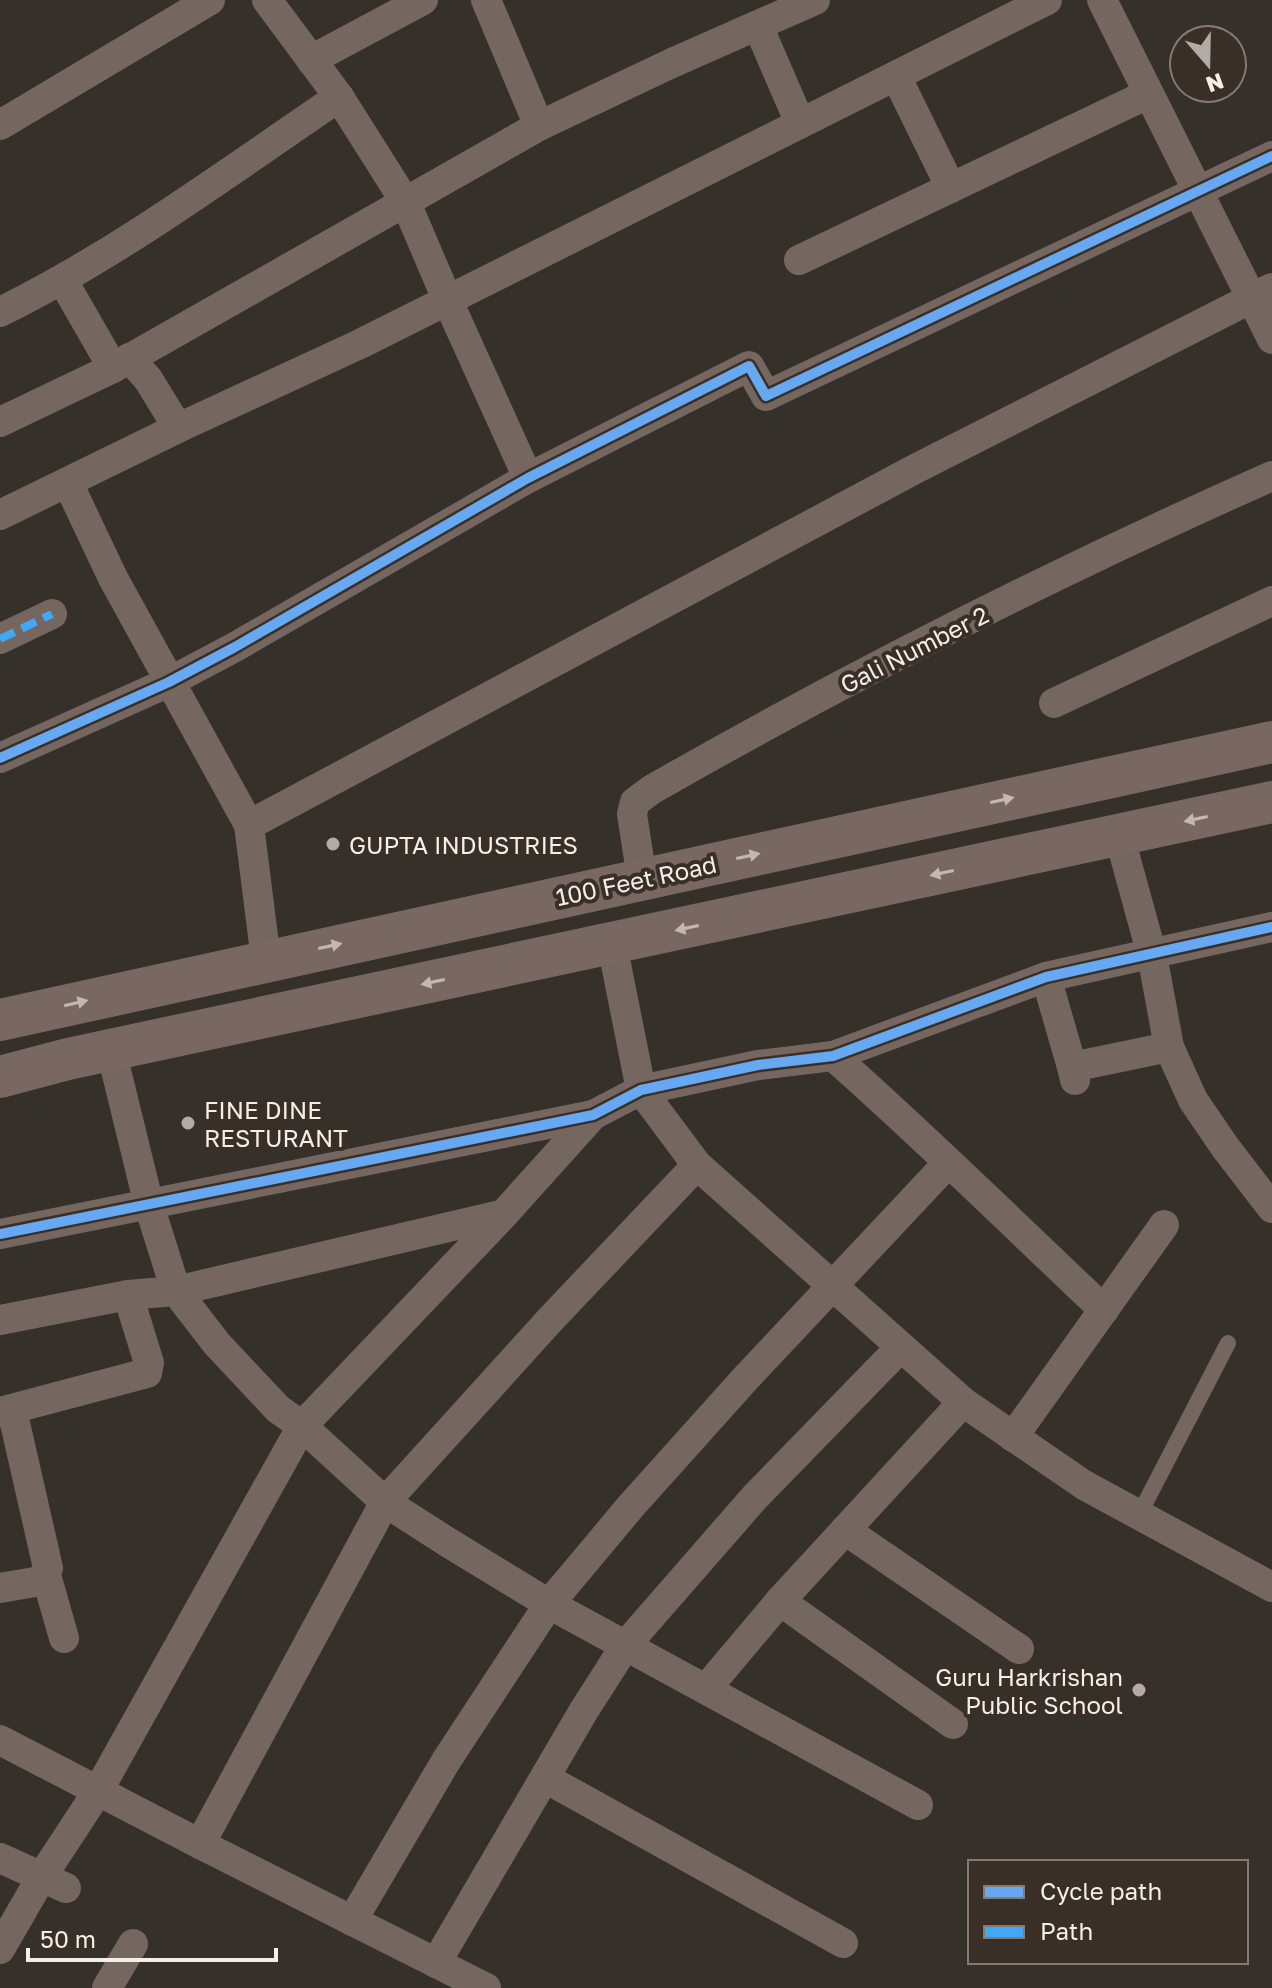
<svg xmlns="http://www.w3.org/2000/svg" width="1272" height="1988" font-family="'Golos Text',sans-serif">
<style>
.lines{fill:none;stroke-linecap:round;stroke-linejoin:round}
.lane{stroke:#766660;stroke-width:16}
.street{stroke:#766660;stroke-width:30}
.secondary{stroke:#796761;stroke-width:42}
.quiet{stroke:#3fa9f5;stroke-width:8;stroke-dasharray:16 8;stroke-linecap:butt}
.cycleway-casing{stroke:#3a2f27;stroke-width:15}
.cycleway{stroke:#66a8f1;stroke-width:10}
.oneway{fill:#c4b8b3}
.poi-dot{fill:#b3aca6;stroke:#3a2f27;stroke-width:3}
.labels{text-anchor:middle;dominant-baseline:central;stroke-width:8;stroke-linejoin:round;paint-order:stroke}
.street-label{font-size:24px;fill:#f6eee9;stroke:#3a2f27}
.poi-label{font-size:24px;fill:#f6eee9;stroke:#3a2f27;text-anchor:start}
</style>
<rect width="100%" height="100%" fill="#36302b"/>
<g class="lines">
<path class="lane" d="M 1139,1515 L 1228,1343"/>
<g class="street">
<path d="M 267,0 L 339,97 L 406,203 L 447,299 L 528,478"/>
<path d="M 486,0 L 539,126"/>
<path d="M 1102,0 L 1272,339"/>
<path d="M 758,26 L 800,123"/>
<path d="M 311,60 L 423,0"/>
<path d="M 896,76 L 951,188"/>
<path d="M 0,125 L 210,0"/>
<path d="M 799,260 L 1148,94"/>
<path d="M 63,281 L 113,368"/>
<path d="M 0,312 C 120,253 228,172 339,97"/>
<path d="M 129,358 L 148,379 L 178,428"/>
<path d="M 0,422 L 113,368 L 539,126 L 672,63 L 815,0"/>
<path d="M 68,483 L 113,578 L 249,825 L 266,960"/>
<path d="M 0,515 L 178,428 L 360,344 L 1047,0"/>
<path d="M 0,639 L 52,614"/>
<path d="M 1054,703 L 1272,601"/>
<path d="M 0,758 L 169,682 L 235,647 L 528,478 L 749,366 L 766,396 L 1272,156"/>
<path d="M 249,825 L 917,468 L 1272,288"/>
<path d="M 1119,835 L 1152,955 L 1169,1047 L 1193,1100 L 1225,1147 L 1272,1208"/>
<path d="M 642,879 L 632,814 L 635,802 L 651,790 C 852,675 1060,570 1272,476"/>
<path d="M 612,944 L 641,1090 L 697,1165 L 963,1402 L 1084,1485 L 1272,1587"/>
<path d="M 1046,977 L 1072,1067"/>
<path d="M 111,1050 L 149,1205 L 176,1291 L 217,1344 L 278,1409 L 302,1426 L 385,1502 L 449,1543 L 549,1604 L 918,1805"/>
<path d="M 833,1056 C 926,1138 1014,1225 1104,1310"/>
<path d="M 1075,1080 L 1072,1067 L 1169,1047"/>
<path d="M 0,1234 L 593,1115 L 641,1090 L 758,1065 L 833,1056 L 1046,977 L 1272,927"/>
<path d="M 0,1320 L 128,1295 L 176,1291 L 504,1214 L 593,1115"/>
<path d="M 0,1412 L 147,1373 L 149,1363 L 128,1295"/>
<path d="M 1013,1437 L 1164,1225"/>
<path d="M 845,1530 L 1019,1649"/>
<path d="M 46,1575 L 64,1638"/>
<path d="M 0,1588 L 41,1581 L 48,1568 L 12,1410"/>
<path d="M 780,1601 L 953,1724"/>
<path d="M 706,1689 L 780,1601 L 963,1402"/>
<path d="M 0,1740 L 200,1844 L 486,1988"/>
<path d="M 545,1778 L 843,1943"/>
<path d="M 200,1844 L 385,1502 L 549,1321 L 697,1165"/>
<path d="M 0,1858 L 66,1888"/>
<path d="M 352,1921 L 446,1761 L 549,1604 L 631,1506 L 745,1379 L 948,1163"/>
<path d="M 0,1949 L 41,1878 L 98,1791 L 302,1426 L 504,1214"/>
<path d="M 436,1963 L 583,1712 L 625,1646 L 754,1498 L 900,1348"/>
<path d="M 107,1988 L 133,1944"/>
</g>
<g class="secondary">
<path d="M 0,1020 L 1272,742"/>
<path d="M 0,1077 L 68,1059 L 1272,802"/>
</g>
<path class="quiet" d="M 0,639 L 52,614"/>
<g class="cycleway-casing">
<g id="cycleway">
<path d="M 0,758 L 169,682 L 235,647 L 528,478 L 749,366 L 766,396 L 1272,156"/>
<path d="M 0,1234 L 593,1115 L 641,1090 L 758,1065 L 833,1056 L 1046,977 L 1272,927"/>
</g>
</g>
<use href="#cycleway" class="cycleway"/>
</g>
<defs><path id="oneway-solid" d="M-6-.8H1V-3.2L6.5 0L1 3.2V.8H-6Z" transform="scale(2)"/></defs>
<g class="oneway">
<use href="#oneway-solid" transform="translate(1002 800) rotate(-12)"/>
<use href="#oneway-solid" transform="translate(1196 819) rotate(168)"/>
<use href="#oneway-solid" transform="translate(748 856) rotate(-12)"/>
<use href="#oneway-solid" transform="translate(942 873) rotate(168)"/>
<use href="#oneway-solid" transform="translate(687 928) rotate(168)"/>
<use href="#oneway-solid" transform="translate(330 946) rotate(-12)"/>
<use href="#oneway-solid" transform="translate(433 982) rotate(168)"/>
<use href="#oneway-solid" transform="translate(76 1003) rotate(-13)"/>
</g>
<g class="poi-dot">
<circle cx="333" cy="844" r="8"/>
<circle cx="188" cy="1123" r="8"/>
<circle cx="1139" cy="1690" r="8"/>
</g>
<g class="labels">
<g class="street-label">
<text transform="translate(914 649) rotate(-27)">Gali Number 2</text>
<text transform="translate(636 880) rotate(-12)">100 Feet Road</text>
</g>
<g class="poi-label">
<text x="349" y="844">GUPTA INDUSTRIES</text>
<text x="204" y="1109">FINE DINE<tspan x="204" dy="28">RESTURANT</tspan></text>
<text x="1123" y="1676" text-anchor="end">Guru Harkrishan<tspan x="1123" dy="28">Public School</tspan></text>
</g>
</g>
<rect x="968" y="1860" width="280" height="104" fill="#3a2f27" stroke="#857b75" stroke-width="2"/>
<rect x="984" y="1886" width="40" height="12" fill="#66a8f1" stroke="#857b75" stroke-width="2"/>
<text x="1040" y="1900" font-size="24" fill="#f6eee9">Cycle path</text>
<rect x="984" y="1926" width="40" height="12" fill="#3fa9f5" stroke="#857b75" stroke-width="2"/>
<text x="1040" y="1940" font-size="24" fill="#f6eee9">Path</text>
<g transform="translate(1208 64) rotate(160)"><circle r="38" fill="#3a2f27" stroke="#857b75" stroke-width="2"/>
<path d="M0-6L14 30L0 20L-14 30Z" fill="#b3aca6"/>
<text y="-12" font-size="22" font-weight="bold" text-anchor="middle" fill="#f6eee9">N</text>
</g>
<path d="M28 1948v12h248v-12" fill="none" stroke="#f6eee9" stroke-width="4"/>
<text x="40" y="1948" font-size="24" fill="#f6eee9" stroke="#3a2f27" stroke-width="6" paint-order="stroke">50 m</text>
</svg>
